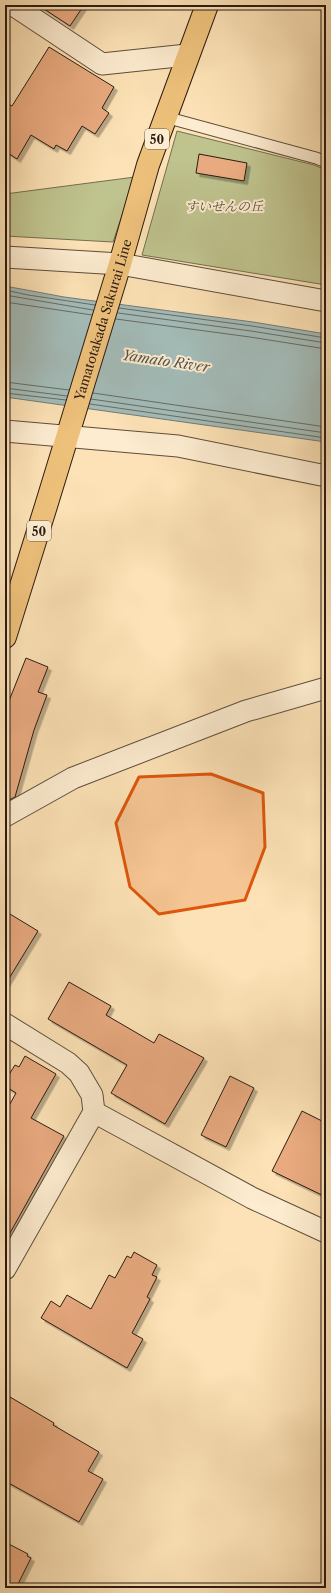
<svg xmlns="http://www.w3.org/2000/svg" width="331" height="1593" font-family="'Libre Caslon Text','Noto Serif JP',serif">
<style>
.green{fill:#bfc38e;stroke:#746f50}
.water{fill:#a3bbb8;stroke:#737b76}
.lines{fill:none;stroke-linecap:round;stroke-linejoin:round}
.shore{stroke:#666b65;stroke-width:1}
.building{fill:#e9aa80;stroke:#2a1b12;filter:url(#shadow)}
.lane-casing{stroke:#5e4d3b;stroke-width:13}
.street-casing{stroke:#5e4d3b;stroke-width:23}
.primary-casing{stroke:#2a1b12;stroke-width:24}
.lane{stroke:#fdecd0;stroke-width:11}
.street{stroke:#fdecd0;stroke-width:21}
.primary{stroke:#eec17b;stroke-width:22}
.marked{fill:#de560c;fill-opacity:0.2;stroke:#de560c;stroke-width:3;stroke-linejoin:round}
.labels{text-anchor:middle;dominant-baseline:central;stroke-width:4;stroke-linejoin:round;paint-order:stroke}
.shield{fill:#fdecd0;stroke:#695a4b;stroke-width:1}
.shield-label{font-size:12px;font-weight:bold;fill:#2a1b12}
.park-label{font-size:13px;font-style:italic;fill:#574d37;stroke:#fdecd0}
.street-label{font-size:13px;fill:#2a1b12;stroke:#fdecd0}
.water-label{font-size:14px;font-style:italic;fill:#54534c;stroke:#fdecd0}
</style>
<defs>
<filter id="shadow"><feDropShadow dx="3.5" dy="3.5" stdDeviation="0" flood-color="#0004"/></filter>
</defs>
<rect width="100%" height="100%" fill="#fce2b6"/>
<filter id="stains"><feTurbulence type="fractalNoise" baseFrequency=".005" numOctaves="4"/><feColorMatrix values="0 0 0 0 .2 0 0 0 0 .09 0 0 0 0 .02 0 0 0 .5 -.17"/></filter>
<radialGradient id="worn" r=".72"><stop offset=".6" stop-color="#630" stop-opacity="0"/><stop offset="1" stop-color="#630" stop-opacity=".3"/></radialGradient>
<g class="green">
<path d="M 177,131 L 314,165 L 326,170 L 326,285 L 142,255 Z"/>
<path d="M 135,177 L 113,242 L 5,236 L 5,194 Z"/>
</g>
<path class="water" d="M 5,286 L 64,297 L 253,322 L 326,334 L 326,442 L 5,397 Z"/>
<g class="lines">
<g class="shore">
<path d="M 5,290 L 28,295 L 95,305"/>
<path d="M 5,295 L 93,310"/>
<path d="M 5,302 L 92,315"/>
<path d="M 119,308 L 252,326 L 326,338"/>
<path d="M 118,313 L 251,331 L 326,343"/>
<path d="M 116,319 L 250,337 L 326,349"/>
<path d="M 5,382 L 69,390"/>
<path d="M 5,388 L 67,396"/>
<path d="M 5,393 L 66,400"/>
<path d="M 93,393 L 326,427"/>
<path d="M 91,399 L 326,433"/>
<path d="M 90,404 L 326,438"/>
</g>
</g>
<g class="building">
<path d="M 38,5 L 84,5 L 70,26 Z"/>
<path d="M 49,47 L 114,87 L 102,108 L 109,113 L 95,134 L 82,126 L 67,151 L 56,145 L 54,149 L 31,135 L 17,159 L 5,151 L 5,102 L 12,106 Z"/>
<path d="M 199,154 L 247,163 L 244,181 L 196,173 Z"/>
<path d="M 26,658 L 48,667 L 38,692 L 47,695 L 34,730 L 15,797 L 5,802 L 5,711 Z"/>
<path d="M 5,911 L 38,931 L 5,985 Z"/>
<path d="M 69,982 L 111,1006 L 106,1015 L 154,1043 L 159,1034 L 204,1058 L 165,1124 L 111,1093 L 127,1065 L 48,1019 Z"/>
<path d="M 25,1056 L 56,1074 L 31,1118 L 64,1136 L 5,1242 L 5,1113 L 16,1093 L 5,1086 L 5,1081 L 15,1065 L 19,1067 Z"/>
<path d="M 230,1076 L 254,1088 L 226,1147 L 201,1135 Z"/>
<path d="M 302,1111 L 326,1123 L 326,1197 L 272,1171 Z"/>
<path d="M 134,1252 L 157,1265 L 152,1275 L 157,1277 L 147,1297 L 150,1299 L 132,1333 L 143,1339 L 127,1368 L 41,1318 L 51,1301 L 60,1307 L 67,1295 L 91,1309 L 109,1275 L 115,1278 L 127,1256 L 131,1258 Z"/>
<path d="M 5,1394 L 54,1423 L 53,1425 L 99,1452 L 88,1471 L 103,1479 L 79,1522 L 5,1481 Z"/>
<path d="M 5,1542 L 28,1554 L 27,1556 L 31,1558 L 16,1588 L 5,1588 Z"/>
</g>
<g class="lines">
<g class="lane-casing">
<path id="lane" d="M 165,117 L 316,158 L 326,162"/>
</g>
<g class="street-casing">
<g id="street">
<path d="M 13,5 L 102,64 L 187,55"/>
<path d="M 5,257 L 120,264 L 326,301"/>
<path d="M 5,431 L 178,446 L 326,476"/>
<path d="M 5,816 L 73,778 L 246,711 L 326,688"/>
<path d="M 5,1024 L 68,1063 L 79,1073 L 92,1095 L 94,1112 L 5,1269"/>
<path d="M 94,1112 L 252,1198 L 326,1232"/>
</g>
</g>
<g class="primary-casing">
<g id="primary">
<path id="s1" d="M 5,637 L 46,506 L 120,264 L 148,165 L 207,5"/>
</g>
</g>
<use href="#lane" class="lane"/>
<use href="#street" class="street"/>
<use href="#primary" class="primary"/>
</g>
<path class="marked" d="M 211,774 L 263,793 L 265,847 L 245,900 L 159,914 L 130,887 L 116,823 L 139,777 Z"/>
<g class="labels">
<g class="shield">
<rect x="145" y="129" width="24" height="20" rx="3"/>
<rect x="27" y="521" width="24" height="20" rx="3"/>
</g>
<g class="shield-label">
<text x="157" y="139">50</text>
<text x="39" y="531">50</text>
</g>
<g class="park-label">
<text x="224" y="206">すいせんの丘</text>
</g>
<g class="street-label">
<text stroke="none"><textPath href="#s1" startOffset="332">Yamatotakada Sakurai Line</textPath></text>
</g>
<g class="water-label">
<text transform="translate(166 361) rotate(8)">Yamato River</text>
</g>
</g>
<rect width="331" height="1593" fill="none" stroke="#fce2b6" stroke-width="20"/>
<rect x="6" y="6" width="319" height="1581" fill="none" stroke="#2a1b12" stroke-width="2"/>
<rect x="10" y="10" width="311" height="1573" fill="none" stroke="#2a1b12"/>
<rect width="100%" height="100%" filter="url(#stains)"/>
<rect width="100%" height="100%" fill="url(#worn)"/>
</svg>
